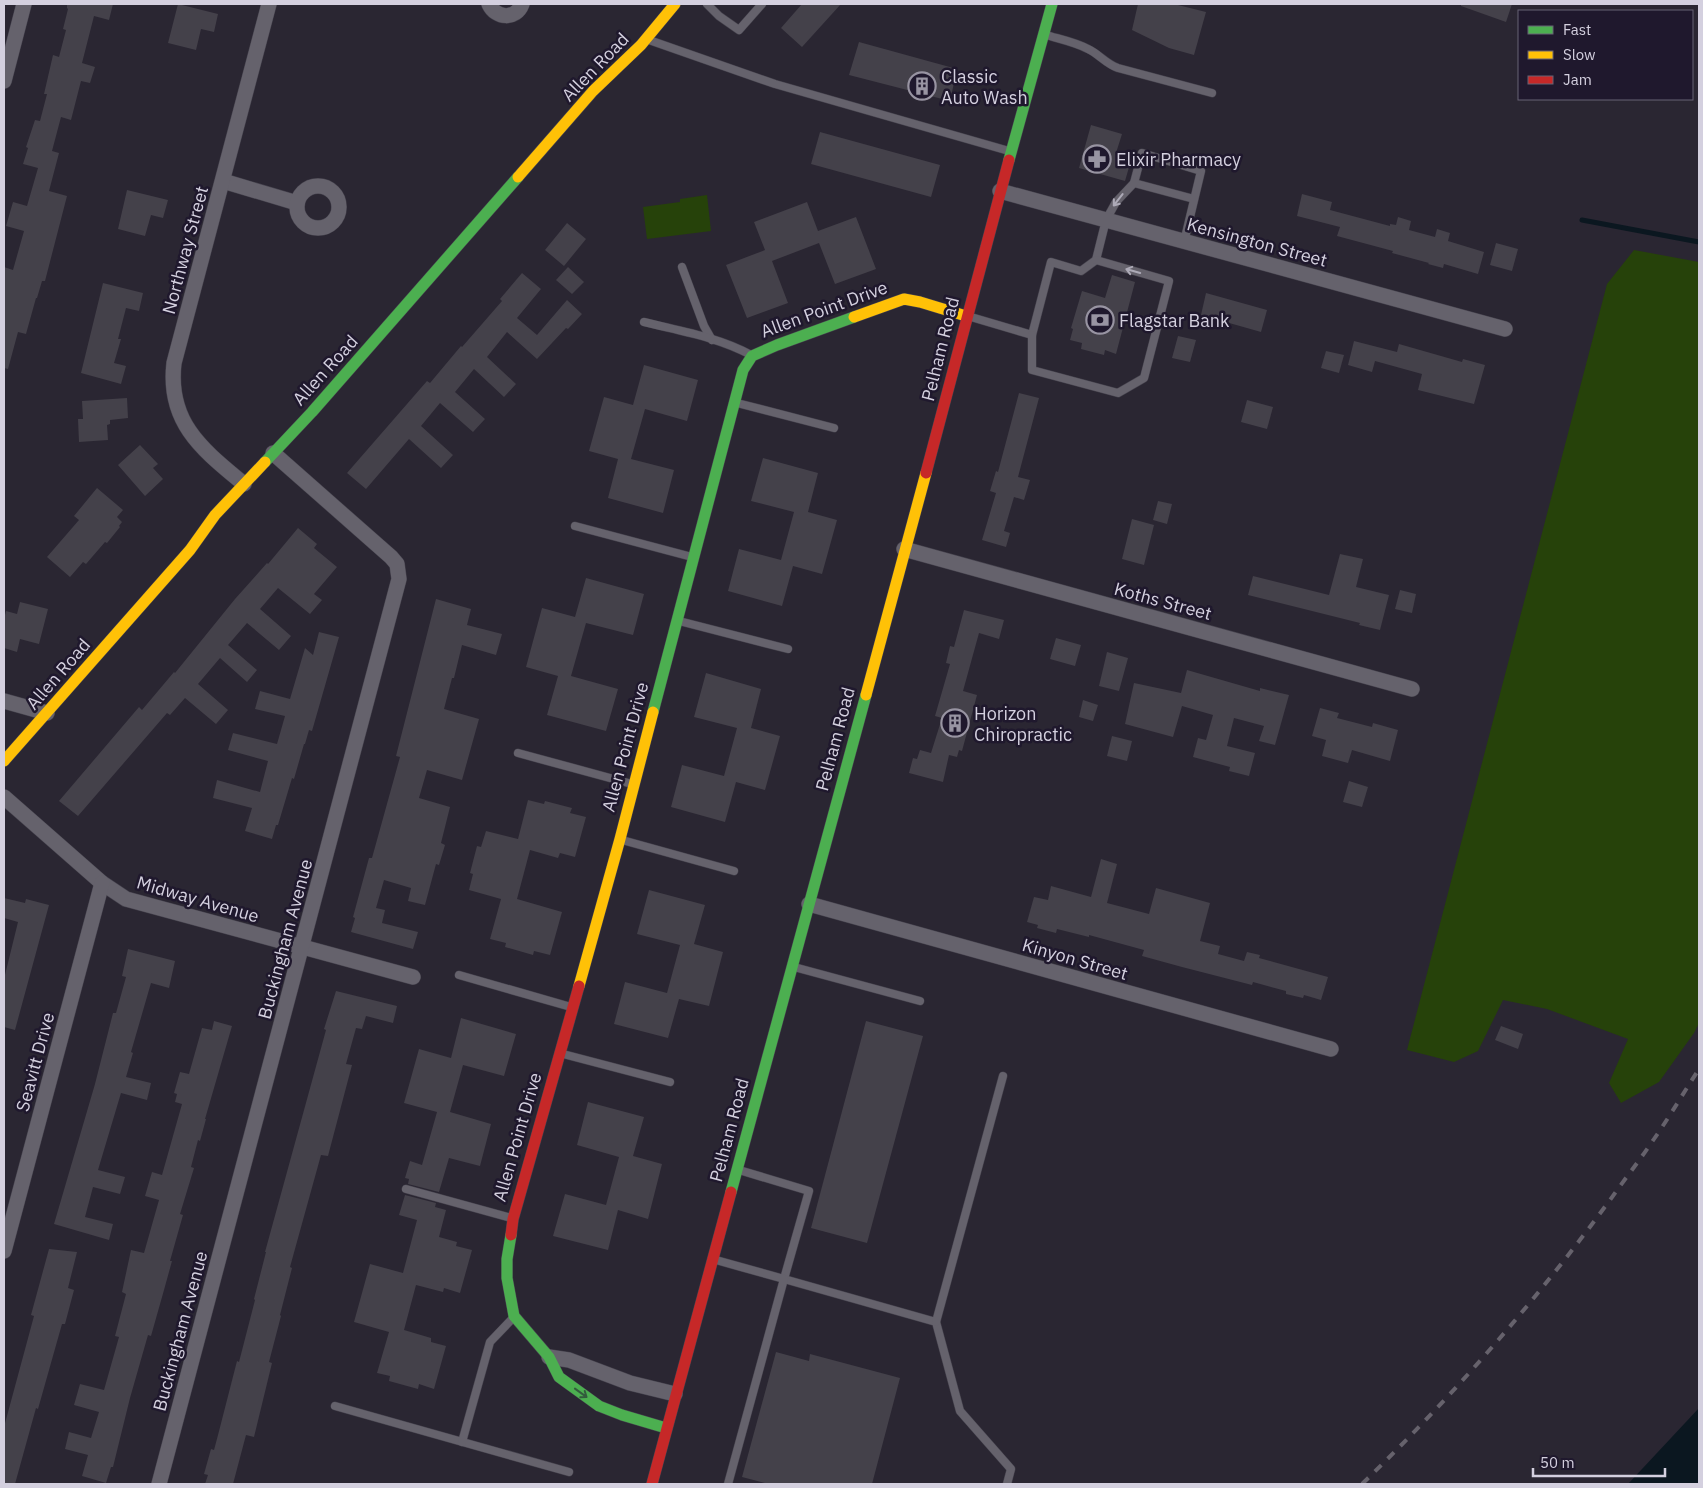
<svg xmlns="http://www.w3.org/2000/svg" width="1703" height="1488" font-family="'IBM Plex Sans',sans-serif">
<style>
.green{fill:#26420a}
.water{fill:#0b1720}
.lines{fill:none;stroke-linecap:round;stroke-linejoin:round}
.stream{stroke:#0b1720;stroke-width:5}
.building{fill:#44414a}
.lane-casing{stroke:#45424d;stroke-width:9}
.street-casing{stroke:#45424d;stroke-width:16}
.fast-casing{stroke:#45424d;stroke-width:12}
.slow-casing{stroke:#45424d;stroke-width:12}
.jam-casing{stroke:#45424d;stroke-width:12}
.lane{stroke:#65626c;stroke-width:8}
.street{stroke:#65626c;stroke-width:15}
.fast{stroke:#4caf50;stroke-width:11}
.slow{stroke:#ffc107;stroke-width:11}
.jam{stroke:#c62828;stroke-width:11}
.rail{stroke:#66626c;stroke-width:4;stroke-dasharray:9 9;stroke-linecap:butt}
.oneway{stroke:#adaab7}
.oneway2{stroke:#335c3d}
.labels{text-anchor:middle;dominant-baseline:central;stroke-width:5;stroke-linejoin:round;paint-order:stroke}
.street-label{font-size:18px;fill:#d4d0df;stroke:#1f182d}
.poi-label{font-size:18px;fill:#d4d0df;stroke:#1f182d;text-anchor:start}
</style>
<rect width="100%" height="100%" fill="#2a2632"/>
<g class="green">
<path d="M 707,195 L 711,231 L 647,239 L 643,207 L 680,202 L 680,199 Z"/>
<path d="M 1634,250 L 1699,262 L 1699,1023 L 1694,1033 L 1659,1082 L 1621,1103 L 1609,1083 L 1628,1039 L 1547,1009 L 1503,1000 L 1478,1051 L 1454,1062 L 1407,1050 L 1607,284 Z"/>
</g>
<path class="water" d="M 1699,1408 L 1699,1484 L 1628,1484 Z"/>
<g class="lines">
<path class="stream" d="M 1582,220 L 1699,242"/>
</g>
<g class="building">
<path d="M 67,4 L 113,4 L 109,20 L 94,16 L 82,63 L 95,67 L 90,83 L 81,81 L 71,120 L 61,117 L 52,151 L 59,153 L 49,191 L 67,196 L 45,281 L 42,281 L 37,298 L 36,298 L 26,334 L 18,332 L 8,369 L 4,368 L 4,267 L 13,270 L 24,231 L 6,226 L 13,202 L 27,206 L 38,168 L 23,164 L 28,148 L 26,147 L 35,120 L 40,121 L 47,94 L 44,94 L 53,55 L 59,57 L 66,30 L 63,29 L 68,9 L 67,8 Z"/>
<path d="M 178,4 L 218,14 L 214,32 L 201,29 L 196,50 L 168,43 Z"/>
<path d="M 802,4 L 841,4 L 802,47 L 781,28 Z"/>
<path d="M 1138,4 L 1174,4 L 1206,12 L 1194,55 L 1169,48 L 1132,30 Z"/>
<path d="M 1461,4 L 1512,4 L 1506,22 L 1461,6 Z"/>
<path d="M 859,42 L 957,69 L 950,101 L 849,75 Z"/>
<path d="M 1091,125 L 1122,134 L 1116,153 L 1132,157 L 1125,181 L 1079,168 Z"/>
<path d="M 820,132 L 940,165 L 931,197 L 811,164 Z"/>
<path d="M 127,190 L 168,200 L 163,218 L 151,215 L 145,236 L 118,229 Z"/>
<path d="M 1302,194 L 1332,202 L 1330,210 L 1390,226 L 1390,224 L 1396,225 L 1398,217 L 1411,221 L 1409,230 L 1435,237 L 1437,229 L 1450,233 L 1448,241 L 1484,252 L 1478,274 L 1444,264 L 1443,268 L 1428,264 L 1429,263 L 1392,253 L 1393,251 L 1337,236 L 1340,227 L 1297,216 Z"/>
<path d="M 807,202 L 818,231 L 856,217 L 876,269 L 835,284 L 819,243 L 772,261 L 788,303 L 747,318 L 726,265 L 765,250 L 754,222 Z"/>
<path d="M 567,223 L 586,239 L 564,266 L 545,250 Z"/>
<path d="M 1496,243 L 1518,249 L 1512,271 L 1490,265 Z"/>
<path d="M 568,267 L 584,282 L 572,294 L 556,280 Z"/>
<path d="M 522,273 L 541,289 L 517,318 L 537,335 L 567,300 L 582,314 L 568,329 L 566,328 L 537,359 L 507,332 L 487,357 L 516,384 L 504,397 L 474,369 L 455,392 L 485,419 L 473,432 L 440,403 L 421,426 L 453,455 L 441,468 L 409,439 L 366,489 L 347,473 L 427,381 L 430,383 L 461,346 L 462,347 L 502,301 L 500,299 Z"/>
<path d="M 1112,275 L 1135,282 L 1116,354 L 1105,350 L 1104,355 L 1081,349 L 1082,343 L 1070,340 L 1073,329 L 1071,328 L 1082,291 L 1105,298 Z"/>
<path d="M 103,283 L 143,293 L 139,311 L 126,308 L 118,339 L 121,339 L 114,363 L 126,366 L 121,384 L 81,373 Z"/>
<path d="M 1206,293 L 1267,310 L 1261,332 L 1201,315 Z"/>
<path d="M 1178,336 L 1196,340 L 1190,362 L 1172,358 Z"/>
<path d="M 1354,341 L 1397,352 L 1399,344 L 1462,362 L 1463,359 L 1485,365 L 1474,404 L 1418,390 L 1422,374 L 1375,361 L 1372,372 L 1348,365 Z"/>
<path d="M 1326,351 L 1344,355 L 1339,373 L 1321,368 Z"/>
<path d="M 644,365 L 698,380 L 687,421 L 645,409 L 631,459 L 674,470 L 663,513 L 608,498 L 618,459 L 589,451 L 604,397 L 633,405 Z"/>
<path d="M 1019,393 L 1039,398 L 1018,477 L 1030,480 L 1024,500 L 1014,497 L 1004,531 L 1010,533 L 1006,547 L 982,540 L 996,493 L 990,491 L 996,471 L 998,472 Z"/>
<path d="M 127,398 L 128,418 L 110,420 L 110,424 L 107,425 L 108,440 L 79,442 L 78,419 L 83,419 L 82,401 Z"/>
<path d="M 1247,400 L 1273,407 L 1267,429 L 1241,422 Z"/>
<path d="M 140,445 L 158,464 L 153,468 L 163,479 L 145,496 L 118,465 Z"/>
<path d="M 763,458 L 818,473 L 808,512 L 837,520 L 822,574 L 793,566 L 782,606 L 728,591 L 739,549 L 781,560 L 794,512 L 751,501 Z"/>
<path d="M 97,488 L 123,510 L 117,517 L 122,522 L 119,526 L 120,527 L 107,543 L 105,542 L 86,564 L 83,562 L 70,577 L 47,557 L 79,520 L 74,516 Z"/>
<path d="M 1158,501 L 1172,504 L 1167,524 L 1153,520 Z"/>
<path d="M 1132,519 L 1154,525 L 1144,565 L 1122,559 Z"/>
<path d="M 298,528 L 317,544 L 314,548 L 337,567 L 314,594 L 322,600 L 310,614 L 278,588 L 260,609 L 291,636 L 279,650 L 247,623 L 228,645 L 257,670 L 247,682 L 220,658 L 198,684 L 228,710 L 216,724 L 185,698 L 170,715 L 167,713 L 78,816 L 59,801 L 139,707 L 142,710 L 174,672 L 175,673 L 235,599 L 267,563 L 268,564 Z"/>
<path d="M 1340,554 L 1363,559 L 1356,587 L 1389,595 L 1380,630 L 1359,625 L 1360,623 L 1248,595 L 1253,576 L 1329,595 Z"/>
<path d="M 586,578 L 644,594 L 633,635 L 586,623 L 571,676 L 618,689 L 606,731 L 547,715 L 558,676 L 526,667 L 542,608 L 575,617 Z"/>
<path d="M 1400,590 L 1416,594 L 1412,613 L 1395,609 Z"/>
<path d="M 436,599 L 471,609 L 467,625 L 502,634 L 496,655 L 462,645 L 454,678 L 452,678 L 444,709 L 479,719 L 462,780 L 427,770 L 419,798 L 450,807 L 441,843 L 445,845 L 439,865 L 436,864 L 425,905 L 408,901 L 411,888 L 384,880 L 376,908 L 385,910 L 382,923 L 418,932 L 413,949 L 351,932 L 355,918 L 353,917 L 369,858 L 372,858 L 400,757 L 396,756 Z"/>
<path d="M 20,602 L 48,609 L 39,644 L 20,639 L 17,652 L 4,648 L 4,619 L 6,611 L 17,614 Z"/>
<path d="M 964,610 L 1004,620 L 999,639 L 979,633 L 963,691 L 977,695 L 962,751 L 959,750 L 957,757 L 949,755 L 943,782 L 909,773 L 913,758 L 917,759 L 920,750 L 931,753 L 942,718 L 935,716 L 950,664 L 946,663 L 950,646 L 954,647 Z"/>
<path d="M 319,632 L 339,637 L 312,731 L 309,730 L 305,744 L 304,744 L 294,779 L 292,778 L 278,825 L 276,825 L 272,839 L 245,831 L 252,808 L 213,798 L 217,780 L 260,792 L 268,761 L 228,750 L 233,733 L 277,744 L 285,716 L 255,709 L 260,691 L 290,699 L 305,648 L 313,655 Z"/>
<path d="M 1056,638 L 1081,645 L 1075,666 L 1050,659 Z"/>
<path d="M 1107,652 L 1128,658 L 1119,691 L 1099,686 Z"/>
<path d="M 1187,670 L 1260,691 L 1260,688 L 1289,695 L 1275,745 L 1259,741 L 1264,726 L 1234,718 L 1227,746 L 1255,753 L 1249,776 L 1229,771 L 1230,767 L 1193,757 L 1198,738 L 1206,740 L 1213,715 L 1182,706 L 1173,737 L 1125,724 L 1134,683 L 1181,693 Z"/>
<path d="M 706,673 L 761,689 L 751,728 L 780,736 L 765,790 L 736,782 L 725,822 L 671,807 L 682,765 L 724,776 L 737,728 L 694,717 Z"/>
<path d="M 1083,700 L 1098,705 L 1093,721 L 1079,717 Z"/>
<path d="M 1320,708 L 1339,713 L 1337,718 L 1372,727 L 1373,723 L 1398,730 L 1390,761 L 1352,750 L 1348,763 L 1322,756 L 1326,740 L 1312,736 Z"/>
<path d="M 1112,736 L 1132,741 L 1127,761 L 1107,756 Z"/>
<path d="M 1349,781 L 1368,787 L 1362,807 L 1343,802 Z"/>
<path d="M 528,800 L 544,804 L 545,801 L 572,808 L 570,813 L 586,817 L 575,857 L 560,853 L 558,858 L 530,850 L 517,899 L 562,912 L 550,955 L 534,951 L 533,955 L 505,947 L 506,943 L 490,939 L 501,899 L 469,890 L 473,874 L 470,873 L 477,846 L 481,847 L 486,831 L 518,839 Z"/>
<path d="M 1101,859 L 1117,864 L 1107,903 L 1149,914 L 1156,888 L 1210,903 L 1200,941 L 1220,946 L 1218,954 L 1244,961 L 1247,952 L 1260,955 L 1259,958 L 1328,977 L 1321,1000 L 1304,995 L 1303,998 L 1286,994 L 1286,991 L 1253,982 L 1252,985 L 1182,967 L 1142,956 L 1144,950 L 1089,935 L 1089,937 L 1057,929 L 1056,933 L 1037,928 L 1038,925 L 1027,922 L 1034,897 L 1048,900 L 1051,886 L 1091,897 Z"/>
<path d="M 649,890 L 705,905 L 694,944 L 723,952 L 709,1006 L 679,999 L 668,1038 L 614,1024 L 625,982 L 667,993 L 680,945 L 637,934 Z"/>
<path d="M 4,898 L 25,903 L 26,899 L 49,905 L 15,1030 L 4,1027 L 4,979 L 18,922 L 4,918 Z"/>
<path d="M 128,949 L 175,961 L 169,988 L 151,983 L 131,1052 L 133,1053 L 126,1077 L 151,1083 L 147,1100 L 121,1093 L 98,1170 L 125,1177 L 120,1194 L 93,1187 L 85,1217 L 113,1224 L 109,1240 L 54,1224 L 95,1084 L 113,1013 L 116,1013 L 126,977 L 122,976 Z"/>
<path d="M 336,991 L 397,1006 L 393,1023 L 366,1016 L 362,1029 L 356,1028 L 346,1064 L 352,1065 L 328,1156 L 321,1155 L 290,1267 L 292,1268 L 280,1315 L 281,1316 L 269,1362 L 272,1363 L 254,1437 L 246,1435 L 233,1484 L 205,1484 L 208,1475 L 204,1474 L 211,1449 L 214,1450 L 218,1435 L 237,1361 L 239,1362 L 255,1300 L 254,1299 L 266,1252 L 265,1252 L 326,1030 L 324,1029 Z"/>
<path d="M 461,1018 L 516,1034 L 504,1076 L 463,1065 L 450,1112 L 491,1124 L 480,1166 L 449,1158 L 439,1192 L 408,1184 L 409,1179 L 405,1178 L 410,1161 L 422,1165 L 437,1112 L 404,1103 L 419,1049 L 451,1058 Z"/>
<path d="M 214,1021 L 232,1026 L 205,1119 L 206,1119 L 200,1141 L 198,1140 L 191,1167 L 194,1168 L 180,1214 L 183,1215 L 170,1261 L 172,1261 L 164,1290 L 151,1336 L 148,1335 L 130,1398 L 113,1467 L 111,1467 L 106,1483 L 82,1476 L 88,1455 L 65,1449 L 69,1432 L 91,1438 L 99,1412 L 74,1405 L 80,1384 L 104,1390 L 119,1337 L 115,1336 L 126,1294 L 122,1292 L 131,1250 L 144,1253 L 159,1200 L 145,1196 L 152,1172 L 162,1175 L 182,1104 L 175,1102 L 177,1094 L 174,1093 L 180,1072 L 189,1074 L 202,1028 L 212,1030 Z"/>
<path d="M 866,1021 L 923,1036 L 867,1243 L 811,1228 Z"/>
<path d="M 1501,1026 L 1523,1034 L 1518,1049 L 1495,1040 Z"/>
<path d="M 588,1102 L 644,1117 L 633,1156 L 662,1164 L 648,1219 L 618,1210 L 608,1250 L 553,1236 L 565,1194 L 606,1205 L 619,1157 L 577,1145 Z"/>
<path d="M 405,1195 L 436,1203 L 435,1207 L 446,1210 L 439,1237 L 457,1242 L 456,1246 L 472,1250 L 460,1293 L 444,1288 L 443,1292 L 416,1285 L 404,1330 L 431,1338 L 431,1342 L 446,1346 L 434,1389 L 419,1384 L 418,1389 L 389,1381 L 390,1376 L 377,1373 L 389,1332 L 354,1322 L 370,1264 L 403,1273 L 417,1220 L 399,1215 Z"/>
<path d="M 49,1249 L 77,1252 L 68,1288 L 74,1290 L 65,1324 L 62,1324 L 38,1409 L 36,1408 L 15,1484 L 4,1484 L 4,1427 L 34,1316 L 31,1315 Z"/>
<path d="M 776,1352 L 809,1361 L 810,1354 L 900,1378 L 872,1484 L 769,1484 L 742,1477 Z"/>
</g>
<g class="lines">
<g class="lane-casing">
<g id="lane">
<path d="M 707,4 L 719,16 L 739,30 L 762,4"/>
<path d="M 1046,35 C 1059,39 1075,42 1088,49 C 1099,54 1106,64 1118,68 L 1212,93"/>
<path d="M 649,40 L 775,84 L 1009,151"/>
<path d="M 1134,183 L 1194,199"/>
<path d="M 682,267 L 704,326 L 712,340"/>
<path d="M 971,317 L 1032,335 L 1051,262 L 1081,271 L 1096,260 L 1106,220 L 1116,202 L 1134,183 L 1142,153 L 1201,171 L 1184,242"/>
<path d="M 644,322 C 680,331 718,337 751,355"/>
<path d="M 1032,335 L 1032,370 L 1118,393 L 1144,378 L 1169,281 L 1096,260"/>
<path d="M 737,403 L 834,428"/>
<path d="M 575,526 L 692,557"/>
<path d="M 679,621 L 788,649"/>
<path d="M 518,753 L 632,784"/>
<path d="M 622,840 L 734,871"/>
<path d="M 794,967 L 920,1001"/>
<path d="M 459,975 L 571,1007"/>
<path d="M 563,1054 L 670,1082"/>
<path d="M 739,1170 L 809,1191 L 784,1279 L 936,1322 L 960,1411 L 1011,1469 L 1007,1484"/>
<path d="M 406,1189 L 511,1218"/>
<path d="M 716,1260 L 784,1279 L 728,1484"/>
<path d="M 936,1322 L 1003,1076"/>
<path d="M 335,1406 L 569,1472"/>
<path d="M 462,1442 L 490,1342 L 513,1318"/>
</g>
</g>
<g class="street-casing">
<g id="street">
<path d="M 489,4 C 496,19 516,20 522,4"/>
<path d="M 4,81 L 24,4"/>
<path d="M 223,181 L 297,203"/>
<circle cx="318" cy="207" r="21"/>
<path d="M 1000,191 L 1505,329"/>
<path d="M 244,484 C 203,450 167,423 174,363 L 269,4"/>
<path d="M 904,549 L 1412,689"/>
<path d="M 4,701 L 47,713"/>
<path d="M 4,797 L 102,883 L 126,899 L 413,977"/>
<path d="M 809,904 L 1331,1049"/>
<path d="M 4,1251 L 102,883"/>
<path d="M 549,1357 L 569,1360 L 630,1383 L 675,1394"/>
<path d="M 159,1484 L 399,579 L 397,564 L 391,557 L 273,453"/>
</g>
</g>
<g class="fast-casing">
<g id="fast">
<path d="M 1009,160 L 1052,4"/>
<path d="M 265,462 L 312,412 L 518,177"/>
<path d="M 653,712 L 743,370 L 752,356 L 777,345 L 854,317"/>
<path d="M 731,1192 L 866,695"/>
<path d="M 511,1235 L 507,1259 L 507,1278 L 514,1316 L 549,1357 L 559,1377 L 599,1406 L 622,1415 L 666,1428"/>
</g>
</g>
<g class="slow-casing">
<g id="slow">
<path d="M 518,177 L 593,91 L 641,45 L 675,4"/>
<path d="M 854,317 L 904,299 L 920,302 L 966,316"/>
<path d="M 866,695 L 926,473"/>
<path d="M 4,761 L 190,550 L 215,515 L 265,462"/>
<path d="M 579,986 L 620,839 L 653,712"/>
</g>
</g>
<g class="jam-casing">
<g id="jam">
<path d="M 926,473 L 1009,160"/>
<path d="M 511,1235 L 513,1219 L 579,986"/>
<path d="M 652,1484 L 731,1192"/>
</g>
</g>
<use href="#lane" class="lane"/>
<use href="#street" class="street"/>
<use href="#fast" class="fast"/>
<use href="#slow" class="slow"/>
<use href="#jam" class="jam"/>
<path class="rail" d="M 1362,1484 C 1452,1397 1535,1302 1610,1200 C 1624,1180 1640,1160 1654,1139 C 1670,1116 1684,1092 1699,1069"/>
</g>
<defs><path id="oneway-shaft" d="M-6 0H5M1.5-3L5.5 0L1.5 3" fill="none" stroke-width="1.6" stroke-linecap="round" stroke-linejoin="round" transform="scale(1.25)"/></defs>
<g class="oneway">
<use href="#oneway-shaft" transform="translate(1118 200) rotate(128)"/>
<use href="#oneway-shaft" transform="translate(1133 271) rotate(-164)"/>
</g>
<use class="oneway2" href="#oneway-shaft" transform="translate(581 1393) rotate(36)"/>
<defs>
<g id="building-ring" transform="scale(1.4375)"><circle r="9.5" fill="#1f182d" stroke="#9894a2" stroke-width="1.5"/><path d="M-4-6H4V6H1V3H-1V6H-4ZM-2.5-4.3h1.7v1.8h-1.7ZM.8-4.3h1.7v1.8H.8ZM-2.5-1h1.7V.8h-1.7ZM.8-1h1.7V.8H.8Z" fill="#9894a2"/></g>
<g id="pharmacy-ring" transform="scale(1.4375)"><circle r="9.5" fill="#1f182d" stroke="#9894a2" stroke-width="1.5"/><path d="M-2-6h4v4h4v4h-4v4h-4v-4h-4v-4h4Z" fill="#9894a2"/></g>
<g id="bank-ring" transform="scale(1.4375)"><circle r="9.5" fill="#1f182d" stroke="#9894a2" stroke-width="1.5"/><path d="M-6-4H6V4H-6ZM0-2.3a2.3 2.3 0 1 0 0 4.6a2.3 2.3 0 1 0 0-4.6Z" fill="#9894a2"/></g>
</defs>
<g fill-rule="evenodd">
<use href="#building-ring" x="922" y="86"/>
<use href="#pharmacy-ring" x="1097" y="159"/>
<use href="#bank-ring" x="1100" y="320"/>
<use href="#building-ring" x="955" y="723"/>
</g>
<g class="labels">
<g class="street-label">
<text transform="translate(595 67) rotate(-46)">Allen Road</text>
<text transform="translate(1257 242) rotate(15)">Kensington Street</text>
<text transform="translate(185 250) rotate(-75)">Northway Street</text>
<text transform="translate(824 309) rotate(-20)">Allen Point Drive</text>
<text transform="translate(940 349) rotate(-76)">Pelham Road</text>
<text transform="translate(325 370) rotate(-48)">Allen Road</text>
<text transform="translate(1163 601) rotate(15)">Koths Street</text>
<text transform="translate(58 674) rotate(-49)">Allen Road</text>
<text transform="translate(835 739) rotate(-75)">Pelham Road</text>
<text transform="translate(625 747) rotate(-75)">Allen Point Drive</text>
<text transform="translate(198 899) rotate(16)">Midway Avenue</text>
<text transform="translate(285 939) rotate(-75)">Buckingham Avenue</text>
<text transform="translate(1075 959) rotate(16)">Kinyon Street</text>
<text transform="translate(35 1062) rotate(-75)">Seavitt Drive</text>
<text transform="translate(729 1130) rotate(-75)">Pelham Road</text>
<text transform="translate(517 1137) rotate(-74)">Allen Point Drive</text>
<text transform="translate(180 1331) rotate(-75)">Buckingham Avenue</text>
</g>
<g class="poi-label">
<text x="941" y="76">Classic<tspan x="941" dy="21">Auto Wash</tspan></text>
<text x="1116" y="159">Elixir Pharmacy</text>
<text x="1119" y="320">Flagstar Bank</text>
<text x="974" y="713">Horizon<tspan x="974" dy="21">Chiropractic</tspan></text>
</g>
</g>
<rect width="1703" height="1488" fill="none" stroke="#d4d0df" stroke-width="10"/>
<rect x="1518" y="10" width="175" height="90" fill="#1f182d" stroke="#676274"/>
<rect x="1528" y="26" width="25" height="8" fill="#4caf50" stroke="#676274"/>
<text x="1563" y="35" font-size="15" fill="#d4d0df">Fast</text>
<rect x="1528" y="51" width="25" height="8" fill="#ffc107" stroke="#676274"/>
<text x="1563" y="60" font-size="15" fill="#d4d0df">Slow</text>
<rect x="1528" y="76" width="25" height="8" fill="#c62828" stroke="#676274"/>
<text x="1563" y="85" font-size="15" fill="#d4d0df">Jam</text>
<path d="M1533 1468v8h132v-8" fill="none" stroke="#d4d0df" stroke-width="2.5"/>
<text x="1540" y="1468" font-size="15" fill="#d4d0df" stroke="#1f182d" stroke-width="4" paint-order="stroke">50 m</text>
</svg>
